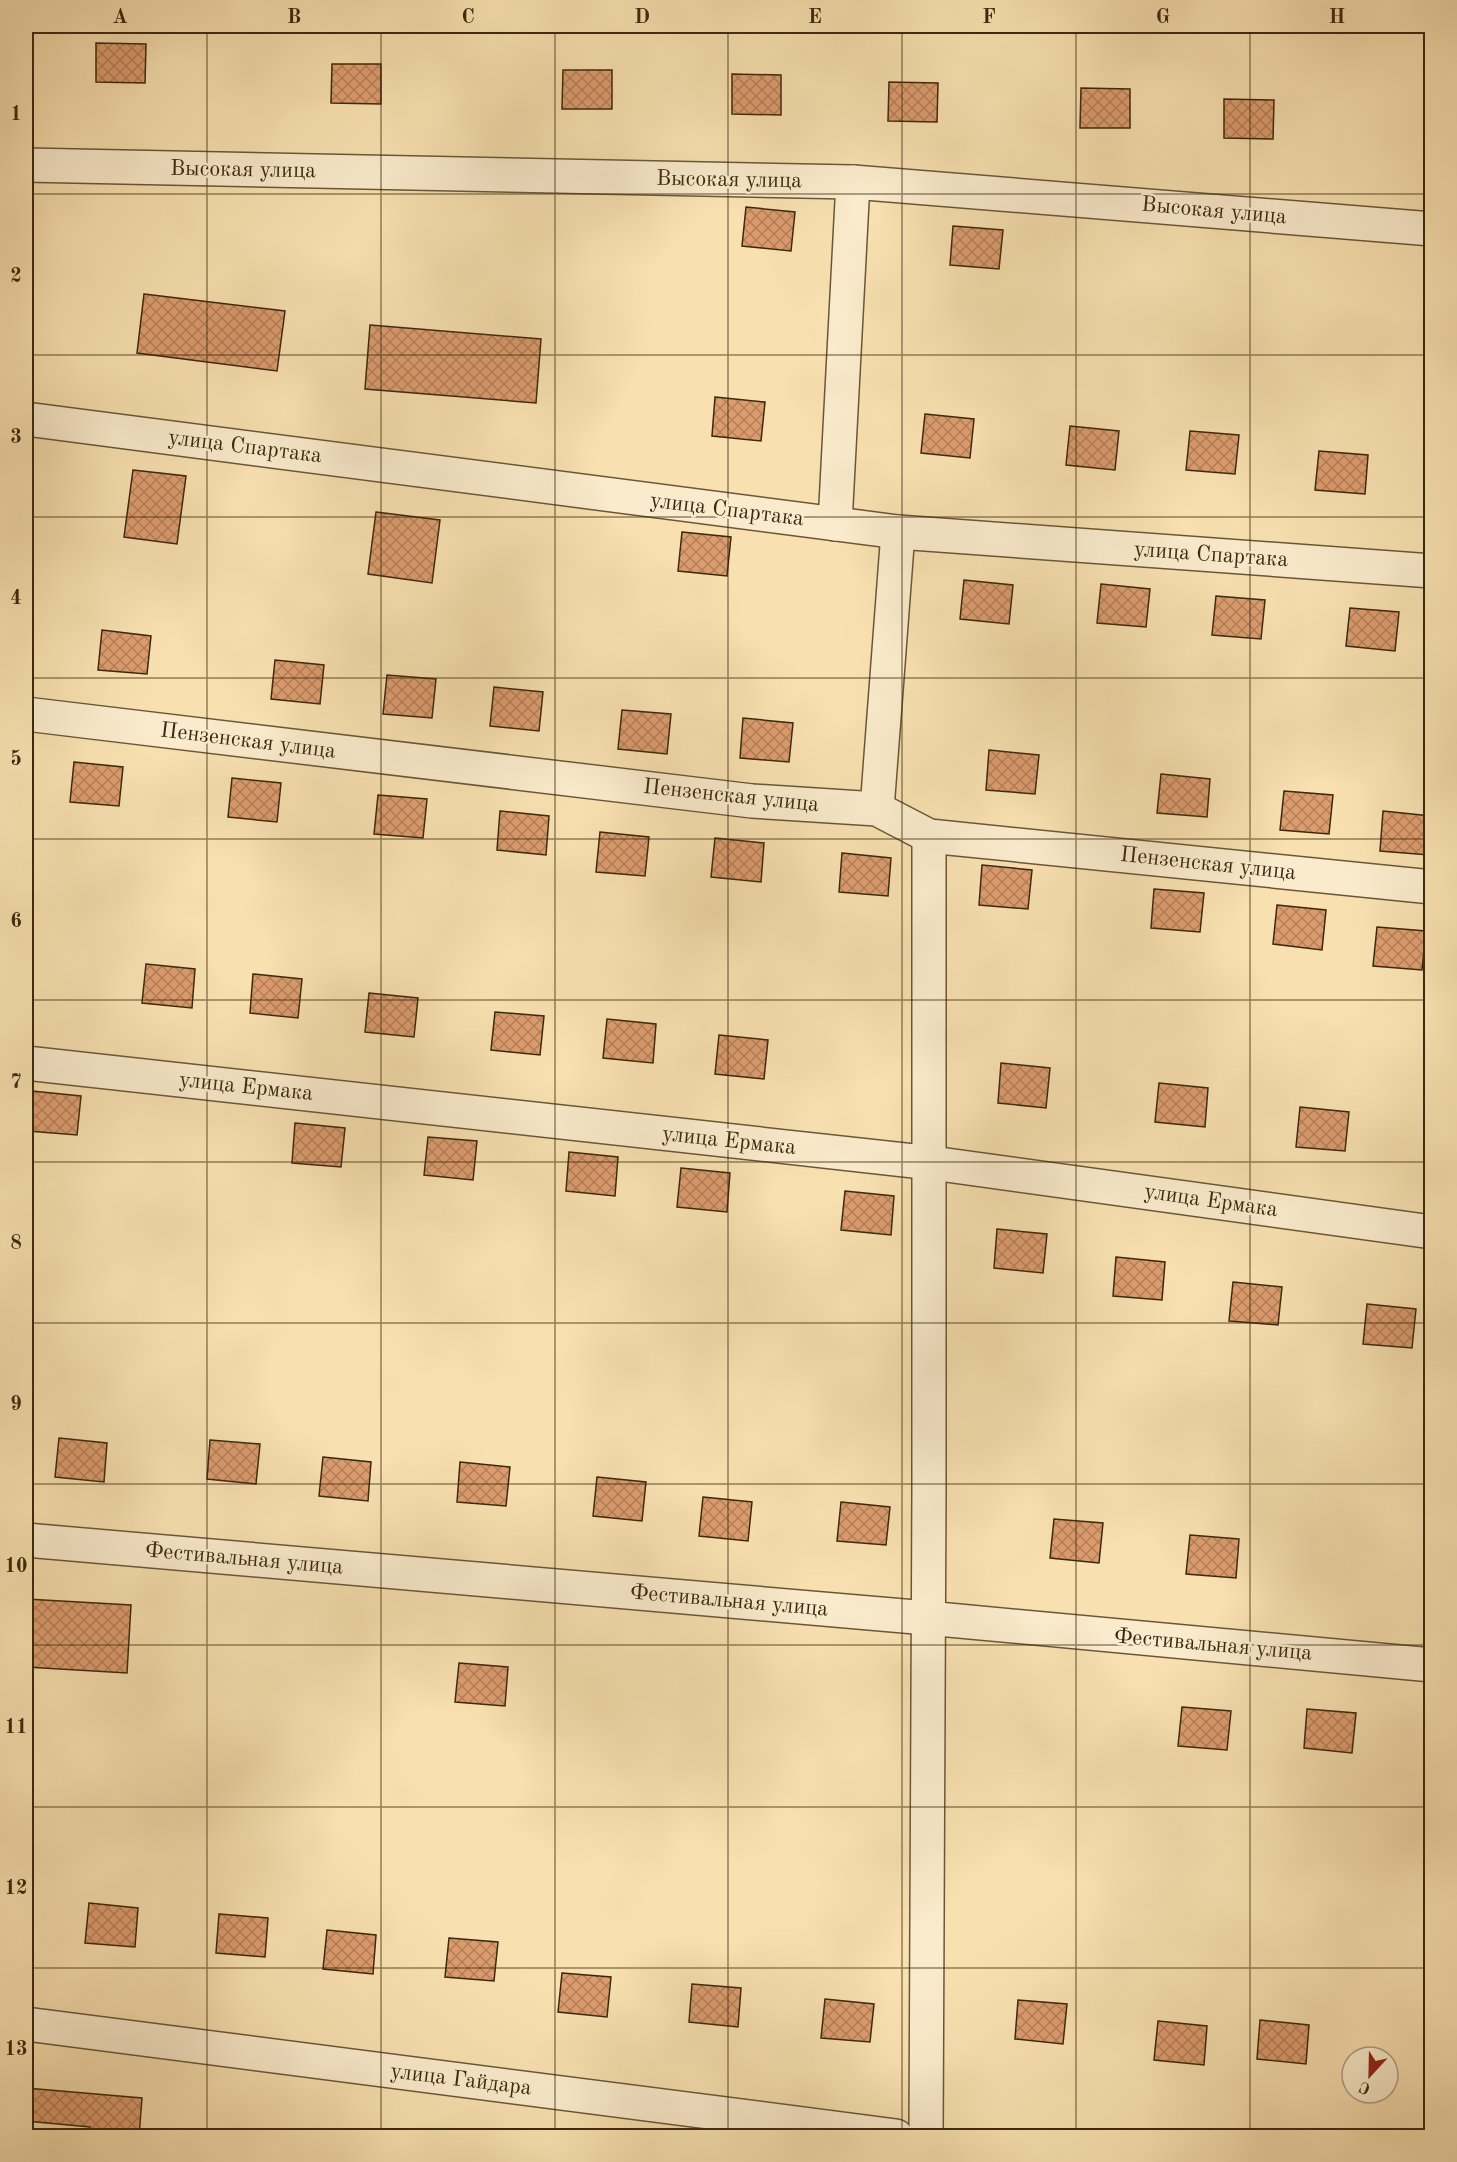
<svg xmlns="http://www.w3.org/2000/svg" width="1457" height="2162" font-family="'Old Standard TT',serif">
<style>
.building{fill:url(#building-cross-hatch);stroke:#3b290f;stroke-width:1.5}
.lines{fill:none;stroke-linecap:round;stroke-linejoin:round}
.minor-casing{stroke:#6a5737;stroke-width:36}
.minor{stroke:#faebcc;stroke-width:33}
.grid{fill:none;stroke:#3b290f;stroke-width:1.5;stroke-opacity:0.55}
.labels{text-anchor:middle;dominant-baseline:central;stroke-width:5;stroke-linejoin:round;paint-order:stroke}
.street-label{font-size:22px;fill:#3b290f;stroke:#faebcc}
.neatline{fill:none;stroke:#3b290f;stroke-width:2}
.grid-label{font-size:20px;text-anchor:middle;font-weight:bold;fill:#3b290f}
</style>
<defs>
<pattern id="building-cross-hatch" width="8" height="8" patternUnits="userSpaceOnUse" patternTransform="scale(1.5)"><rect width="8" height="8" fill="#dd9c6e"/><path d="M0 0l8 8M0 8l8-8" fill="none" stroke="#b47f59"/></pattern>
</defs>
<rect width="100%" height="100%" fill="#f8e0b0"/>
<filter id="stains"><feTurbulence type="fractalNoise" baseFrequency=".00333" numOctaves="4"/><feColorMatrix values="0 0 0 0 .2 0 0 0 0 .09 0 0 0 0 .02 0 0 0 .5 -.17"/></filter>
<radialGradient id="worn" r=".72"><stop offset=".6" stop-color="#630" stop-opacity="0"/><stop offset="1" stop-color="#630" stop-opacity=".3"/></radialGradient>
<g class="building">
<path d="M 96,43 L 146,44 L 145,83 L 96,82 Z"/>
<path d="M 332,64 L 381,64 L 381,104 L 331,103 Z"/>
<path d="M 563,70 L 612,70 L 612,109 L 562,109 Z"/>
<path d="M 732,74 L 781,75 L 781,115 L 732,114 Z"/>
<path d="M 889,82 L 938,83 L 937,122 L 888,121 Z"/>
<path d="M 1081,88 L 1130,89 L 1130,128 L 1080,128 Z"/>
<path d="M 1224,99 L 1274,100 L 1273,139 L 1224,138 Z"/>
<path d="M 746,207 L 795,212 L 791,251 L 742,246 Z"/>
<path d="M 953,226 L 1003,230 L 999,269 L 950,265 Z"/>
<path d="M 144,294 L 285,311 L 277,371 L 137,353 Z"/>
<path d="M 370,325 L 541,339 L 536,403 L 365,389 Z"/>
<path d="M 715,397 L 765,402 L 761,441 L 712,436 Z"/>
<path d="M 925,414 L 974,419 L 970,458 L 921,453 Z"/>
<path d="M 1070,426 L 1119,431 L 1115,470 L 1066,465 Z"/>
<path d="M 1190,431 L 1239,435 L 1235,474 L 1186,470 Z"/>
<path d="M 1319,451 L 1368,455 L 1365,494 L 1315,490 Z"/>
<path d="M 133,470 L 186,476 L 177,544 L 124,537 Z"/>
<path d="M 376,512 L 440,520 L 432,583 L 368,574 Z"/>
<path d="M 682,532 L 731,537 L 727,576 L 678,571 Z"/>
<path d="M 964,580 L 1013,585 L 1009,624 L 960,619 Z"/>
<path d="M 1101,584 L 1150,589 L 1146,627 L 1097,623 Z"/>
<path d="M 1216,596 L 1265,600 L 1261,639 L 1212,635 Z"/>
<path d="M 1350,608 L 1399,612 L 1395,651 L 1346,646 Z"/>
<path d="M 102,630 L 151,636 L 147,674 L 98,670 Z"/>
<path d="M 275,660 L 324,665 L 320,704 L 271,699 Z"/>
<path d="M 387,675 L 436,679 L 432,718 L 383,714 Z"/>
<path d="M 494,687 L 543,692 L 539,731 L 490,726 Z"/>
<path d="M 622,710 L 671,714 L 667,754 L 618,749 Z"/>
<path d="M 743,718 L 793,723 L 789,762 L 740,758 Z"/>
<path d="M 989,750 L 1039,755 L 1035,794 L 986,790 Z"/>
<path d="M 74,762 L 123,767 L 119,806 L 70,802 Z"/>
<path d="M 1161,774 L 1210,779 L 1207,817 L 1157,813 Z"/>
<path d="M 232,778 L 281,783 L 277,822 L 228,817 Z"/>
<path d="M 1284,791 L 1333,795 L 1329,834 L 1280,830 Z"/>
<path d="M 378,795 L 427,799 L 423,838 L 374,834 Z"/>
<path d="M 500,811 L 549,816 L 546,855 L 497,850 Z"/>
<path d="M 1383,811 L 1431,816 L 1429,855 L 1380,851 Z"/>
<path d="M 600,832 L 649,837 L 645,876 L 596,872 Z"/>
<path d="M 715,838 L 764,843 L 761,882 L 711,877 Z"/>
<path d="M 842,853 L 891,858 L 888,896 L 839,892 Z"/>
<path d="M 982,865 L 1032,870 L 1028,909 L 979,905 Z"/>
<path d="M 1154,889 L 1204,893 L 1200,932 L 1151,928 Z"/>
<path d="M 1277,905 L 1326,910 L 1322,950 L 1273,944 Z"/>
<path d="M 1377,927 L 1426,931 L 1422,970 L 1373,966 Z"/>
<path d="M 146,964 L 195,969 L 192,1008 L 142,1003 Z"/>
<path d="M 253,974 L 302,979 L 298,1018 L 250,1013 Z"/>
<path d="M 369,993 L 418,998 L 414,1037 L 365,1032 Z"/>
<path d="M 495,1012 L 544,1016 L 540,1055 L 491,1050 Z"/>
<path d="M 607,1019 L 656,1024 L 653,1063 L 603,1058 Z"/>
<path d="M 719,1035 L 768,1040 L 764,1079 L 715,1074 Z"/>
<path d="M 1001,1063 L 1050,1068 L 1046,1108 L 998,1103 Z"/>
<path d="M 1159,1083 L 1208,1088 L 1205,1127 L 1155,1122 Z"/>
<path d="M 32,1091 L 81,1096 L 77,1135 L 28,1131 Z"/>
<path d="M 1300,1107 L 1349,1112 L 1345,1151 L 1296,1147 Z"/>
<path d="M 295,1123 L 345,1128 L 341,1167 L 292,1163 Z"/>
<path d="M 428,1137 L 477,1141 L 473,1180 L 424,1175 Z"/>
<path d="M 569,1152 L 618,1157 L 615,1196 L 566,1191 Z"/>
<path d="M 681,1168 L 730,1173 L 727,1212 L 677,1207 Z"/>
<path d="M 845,1191 L 894,1196 L 891,1235 L 841,1230 Z"/>
<path d="M 997,1229 L 1047,1234 L 1043,1273 L 994,1268 Z"/>
<path d="M 1116,1257 L 1165,1262 L 1162,1300 L 1113,1296 Z"/>
<path d="M 1233,1282 L 1282,1287 L 1278,1325 L 1229,1321 Z"/>
<path d="M 1367,1304 L 1416,1309 L 1412,1348 L 1363,1344 Z"/>
<path d="M 59,1438 L 107,1443 L 104,1482 L 55,1477 Z"/>
<path d="M 210,1440 L 260,1444 L 256,1484 L 207,1479 Z"/>
<path d="M 323,1457 L 371,1462 L 368,1501 L 319,1496 Z"/>
<path d="M 460,1462 L 510,1467 L 506,1506 L 457,1502 Z"/>
<path d="M 597,1477 L 646,1482 L 642,1521 L 593,1516 Z"/>
<path d="M 703,1497 L 752,1502 L 748,1541 L 699,1536 Z"/>
<path d="M 841,1502 L 890,1507 L 886,1545 L 837,1541 Z"/>
<path d="M 1054,1519 L 1103,1523 L 1099,1563 L 1050,1558 Z"/>
<path d="M 1190,1535 L 1239,1539 L 1236,1578 L 1186,1574 Z"/>
<path d="M 26,1599 L 131,1605 L 127,1673 L 26,1667 Z"/>
<path d="M 459,1663 L 508,1667 L 505,1706 L 455,1702 Z"/>
<path d="M 1182,1707 L 1231,1711 L 1227,1750 L 1178,1746 Z"/>
<path d="M 1307,1709 L 1356,1713 L 1352,1753 L 1304,1748 Z"/>
<path d="M 89,1903 L 138,1908 L 135,1947 L 85,1943 Z"/>
<path d="M 219,1914 L 268,1918 L 265,1957 L 216,1953 Z"/>
<path d="M 327,1930 L 376,1935 L 373,1974 L 323,1969 Z"/>
<path d="M 449,1938 L 498,1942 L 494,1981 L 445,1977 Z"/>
<path d="M 562,1973 L 611,1977 L 607,2017 L 558,2012 Z"/>
<path d="M 692,1984 L 741,1988 L 738,2027 L 689,2022 Z"/>
<path d="M 825,1999 L 874,2004 L 870,2042 L 821,2038 Z"/>
<path d="M 1018,2000 L 1067,2004 L 1063,2044 L 1015,2039 Z"/>
<path d="M 1260,2020 L 1309,2025 L 1306,2064 L 1257,2059 Z"/>
<path d="M 1158,2021 L 1207,2026 L 1204,2065 L 1154,2060 Z"/>
<path d="M 26,2088 L 142,2098 L 139,2136 L 90,2132 L 90,2127 L 26,2121 Z"/>
</g>
<g class="lines">
<g class="minor-casing">
<g id="minor">
<path d="M 26,165 L 853,182 L 1432,229"/>
<path d="M 26,419 L 898,532 L 1432,571"/>
<path d="M 835,524 L 853,182"/>
<path d="M 26,714 L 752,801 L 877,809 L 929,836 L 1432,887"/>
<path d="M 877,809 L 898,532"/>
<path d="M 26,1063 L 932,1163 L 1432,1232"/>
<path d="M 26,1540 L 927,1618 L 1432,1665"/>
<path d="M 26,2024 L 896,2136"/>
<path d="M 926,2136 C 927,1703 932,1269 929,836"/>
</g>
</g>
<use href="#minor" class="minor"/>
</g>
<path class="grid" d="M 207,26 L 207,2136M 381,26 L 381,2136M 555,26 L 555,2136M 728,26 L 728,2136M 902,26 L 902,2136M 1076,26 L 1076,2136M 1250,26 L 1250,2136M 26,194 L 1432,194M 26,355 L 1432,355M 26,517 L 1432,517M 26,678 L 1432,678M 26,839 L 1432,839M 26,1000 L 1432,1000M 26,1162 L 1432,1162M 26,1323 L 1432,1323M 26,1484 L 1432,1484M 26,1645 L 1432,1645M 26,1807 L 1432,1807M 26,1968 L 1432,1968"/>
<g class="labels">
<g class="street-label">
<text transform="translate(243 170) rotate(1)">Высокая улица</text>
<text transform="translate(729 180) rotate(1)">Высокая улица</text>
<text transform="translate(1214 211) rotate(5)">Высокая улица</text>
<text transform="translate(245 447) rotate(7)">улица Спартака</text>
<text transform="translate(727 510) rotate(7)">улица Спартака</text>
<text transform="translate(1211 555) rotate(4)">улица Спартака</text>
<text transform="translate(248 741) rotate(7)">Пензенская улица</text>
<text transform="translate(731 796) rotate(6)">Пензенская улица</text>
<text transform="translate(1208 864) rotate(6)">Пензенская улица</text>
<text transform="translate(246 1087) rotate(6)">улица Ермака</text>
<text transform="translate(729 1141) rotate(6)">улица Ермака</text>
<text transform="translate(1211 1201) rotate(8)">улица Ермака</text>
<text transform="translate(244 1559) rotate(5)">Фестивальная улица</text>
<text transform="translate(729 1601) rotate(5)">Фестивальная улица</text>
<text transform="translate(1213 1645) rotate(5)">Фестивальная улица</text>
<text transform="translate(461 2080) rotate(7)">улица Гайдара</text>
</g>
</g>
<rect width="1457" height="2162" fill="none" stroke="#f8e0b0" stroke-width="66"/>
<g transform="translate(1370 2075) rotate(202)"><circle r="28" fill="#faebcc" stroke="#ae9d80" stroke-width="1.5"/>
<path d="M0-4.5L10 22L0 15L-10 22Z" fill="#8f2418"/>
<text y="-9" font-size="16" font-weight="bold" text-anchor="middle" fill="#3b290f">С</text>
</g>
<rect x="33" y="33" width="1391" height="2096" class="neatline"/>
<g class="grid-label">
<text x="120" y="23">A</text>
<text x="294" y="23">B</text>
<text x="468" y="23">C</text>
<text x="642" y="23">D</text>
<text x="815" y="23">E</text>
<text x="989" y="23">F</text>
<text x="1163" y="23">G</text>
<text x="1337" y="23">H</text>
<text x="16" y="120">1</text>
<text x="16" y="282">2</text>
<text x="16" y="443">3</text>
<text x="16" y="604">4</text>
<text x="16" y="765">5</text>
<text x="16" y="927">6</text>
<text x="16" y="1088">7</text>
<text x="16" y="1249">8</text>
<text x="16" y="1410">9</text>
<text x="16" y="1572">10</text>
<text x="16" y="1733">11</text>
<text x="16" y="1894">12</text>
<text x="16" y="2055">13</text>
</g>
<rect width="100%" height="100%" filter="url(#stains)"/>
<rect width="100%" height="100%" fill="url(#worn)"/>
</svg>
